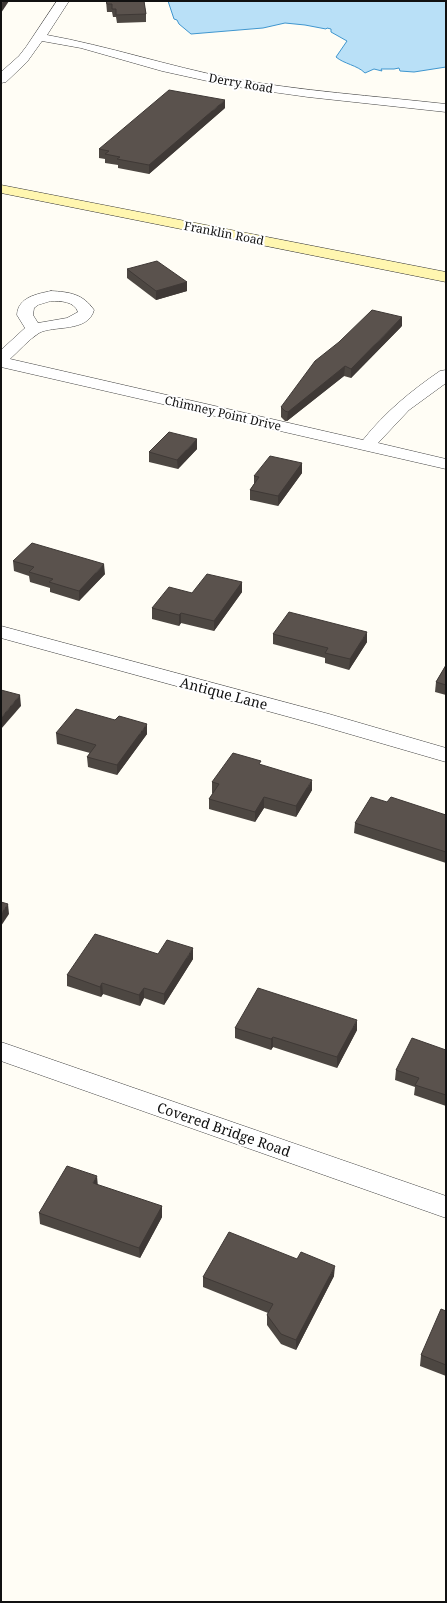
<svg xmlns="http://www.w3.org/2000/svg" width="447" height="1603" font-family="'Noto Serif',serif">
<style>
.water{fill:#b9e0f7;stroke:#3f96cf}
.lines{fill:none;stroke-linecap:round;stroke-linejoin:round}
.street-casing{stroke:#444;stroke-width:1}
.secondary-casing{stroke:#333;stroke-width:1}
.street{fill:#fff;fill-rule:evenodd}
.secondary{fill:#fff6b0;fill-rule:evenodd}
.wall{fill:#4d4742}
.shaded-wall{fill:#3f3936}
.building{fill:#5a524d;stroke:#3f3936}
.labels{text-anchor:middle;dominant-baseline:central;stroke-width:4;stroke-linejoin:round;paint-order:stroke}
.far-street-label{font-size:12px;fill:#111;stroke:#fff}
.street-label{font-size:14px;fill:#111;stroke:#fff}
</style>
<rect width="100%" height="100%" fill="#fffdf5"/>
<path class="water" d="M 168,1 L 446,1 L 446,67 L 414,72 L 400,71 L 399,68 L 394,69 L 381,69 L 382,71 L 374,69 L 365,73 C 357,65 344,64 336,57 L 347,41 L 331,32 L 331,29 L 327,28 L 326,29 L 305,25 L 285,23 L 263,28 L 191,34 L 179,24 L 177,20 L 174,19 Z"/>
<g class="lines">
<g class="street-casing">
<g id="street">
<path d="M 57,1 L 69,1 L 47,35 C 108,46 168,66 229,78 C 301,91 374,96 446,104 L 446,112 L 308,97 L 230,86 L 162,71 L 81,48 L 42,41 L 27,62 L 6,82 L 1,83 L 1,72 L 19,56 L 26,47 Z"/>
<path d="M 51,291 C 70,292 83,294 94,310 C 88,333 53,325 39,333 C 28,340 19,351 10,359 L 363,440 C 385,412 411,391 440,371 L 446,370 L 446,383 L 409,410 L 378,443 L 446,459 L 446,469 L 1,367 L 1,350 L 25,328 L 17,315 C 18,297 37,294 51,291 ZM 51,301 C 61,301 74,301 78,312 L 67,318 L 38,323 L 33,315 L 34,308 L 38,305 Z"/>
<path d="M 1,626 L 329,714 L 446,748 L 446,762 L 315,724 L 1,638 Z"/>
<path d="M 1,1042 L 446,1196 L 446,1218 L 1,1061 Z"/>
</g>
</g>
<g class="secondary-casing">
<path id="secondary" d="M 1,185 L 446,272 L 446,282 L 1,193 Z"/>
</g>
<use href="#street" class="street"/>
<use href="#secondary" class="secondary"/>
</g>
<g class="wall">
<path d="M 106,1 L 144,1 L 146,14 L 146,22 L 117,23 L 116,17 L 113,17 L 112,12 L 107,12 Z"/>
<path d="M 225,108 L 149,174 L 118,168 L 118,165 L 105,163 L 105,159 L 99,158 L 99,149 Z"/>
<path d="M 127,269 L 187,282 L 187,291 L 156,300 L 127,278 Z"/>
<path d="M 402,326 L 351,378 L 344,376 L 287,421 L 285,421 L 281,417 L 281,407 Z"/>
<path d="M 197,449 L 178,469 L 149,462 L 149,452 Z"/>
<path d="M 302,463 L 302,473 L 278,506 L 250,500 L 250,490 L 254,484 L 254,476 Z"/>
<path d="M 13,561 L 105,574 L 79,601 L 50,592 L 50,588 L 30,582 L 29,576 L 14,571 Z"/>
<path d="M 242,582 L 242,592 L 214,631 L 181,623 L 179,626 L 152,619 L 152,608 L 192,593 Z"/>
<path d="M 273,634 L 367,642 L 349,670 L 325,663 L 325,658 L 273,644 Z"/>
<path d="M 446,665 L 446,695 L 435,692 L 436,682 Z"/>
<path d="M 56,733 L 147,734 L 117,775 L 88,767 L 87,757 L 90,753 L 57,744 Z"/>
<path d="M 261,765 L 312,790 L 296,817 L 264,808 L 255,822 L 209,809 L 209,799 L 213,793 L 212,793 L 212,782 Z"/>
<path d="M 387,802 L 446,815 L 446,863 L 354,833 L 355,823 Z"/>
<path d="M 158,954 L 193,959 L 164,1005 L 144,998 L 140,1006 L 103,994 L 101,997 L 67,986 L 67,975 Z"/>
<path d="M 235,1028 L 357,1030 L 337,1068 L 273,1047 L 271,1050 L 235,1038 Z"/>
<path d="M 446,1050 L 446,1106 L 414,1095 L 415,1087 L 395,1080 L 396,1070 Z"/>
<path d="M 162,1206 L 162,1217 L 140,1258 L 40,1224 L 39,1213 Z"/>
<path d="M 334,1276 L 296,1350 L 281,1344 L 267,1325 L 267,1315 L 268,1313 L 203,1287 L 203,1277 Z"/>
<path d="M 446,1311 L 446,1376 L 420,1366 L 421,1355 Z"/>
</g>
<g class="shaded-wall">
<path d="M 3,1 L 9,1 L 1,13 L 1,4 Z"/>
<path d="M 225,100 L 225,108 L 149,174 L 149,165 Z"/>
<path d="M 187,282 L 187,291 L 156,300 L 156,291 Z"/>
<path d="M 402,317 L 402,326 L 351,378 L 351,369 Z"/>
<path d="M 345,366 L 344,376 L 287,421 L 288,412 Z"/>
<path d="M 197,439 L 197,449 L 178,469 L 177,460 Z"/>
<path d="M 302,463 L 302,473 L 278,506 L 278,496 Z"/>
<path d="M 104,564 L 105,574 L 79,601 L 79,591 Z"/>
<path d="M 242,582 L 242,592 L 214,631 L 214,621 Z"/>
<path d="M 181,613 L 181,623 L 179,626 L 179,615 Z"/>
<path d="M 367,632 L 367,642 L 349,670 L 350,659 Z"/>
<path d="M 20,695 L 21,706 L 1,729 L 1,718 Z"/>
<path d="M 147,724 L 147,734 L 117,775 L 117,765 Z"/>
<path d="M 312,780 L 312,790 L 296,817 L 296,806 Z"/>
<path d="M 264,797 L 264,808 L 255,822 L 255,812 Z"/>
<path d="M 8,904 L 9,914 L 1,926 L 1,914 Z"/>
<path d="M 193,948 L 193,959 L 164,1005 L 164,994 Z"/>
<path d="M 102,983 L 103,994 L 101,997 L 100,987 Z"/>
<path d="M 144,988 L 144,998 L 140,1006 L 139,995 Z"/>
<path d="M 357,1020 L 357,1030 L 337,1068 L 337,1057 Z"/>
<path d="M 273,1037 L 273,1047 L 271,1050 L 271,1039 Z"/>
<path d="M 97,1176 L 98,1187 L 93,1183 Z"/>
<path d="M 162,1206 L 162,1217 L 140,1258 L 139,1248 Z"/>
<path d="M 335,1266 L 334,1276 L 296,1350 L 296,1340 Z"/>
</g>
<g class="building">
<path d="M 106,1 L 144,1 L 146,14 L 116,15 L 116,9 L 112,9 L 112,4 L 107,4 Z"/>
<path d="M 169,90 L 225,100 L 149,165 L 117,159 L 120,157 L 105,154 L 109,151 L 99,149 Z"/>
<path d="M 157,261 L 187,282 L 156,291 L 127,269 Z"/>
<path d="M 372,310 L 402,317 L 351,369 L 345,366 L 288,412 L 285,411 L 281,407 L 315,361 L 339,342 Z"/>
<path d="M 169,432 L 197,439 L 177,460 L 149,452 Z"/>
<path d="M 270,456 L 302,463 L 278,496 L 250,490 L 259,477 L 254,476 Z"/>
<path d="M 32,543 L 104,564 L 79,591 L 49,582 L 53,579 L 29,572 L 34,567 L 13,561 Z"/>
<path d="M 207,574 L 242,582 L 214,621 L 181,613 L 179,615 L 152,608 L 169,587 L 192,593 Z"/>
<path d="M 289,612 L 367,632 L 350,659 L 325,653 L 328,648 L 273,634 Z"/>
<path d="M 446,665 L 446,685 L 436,682 Z"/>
<path d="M 1,690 L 20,695 L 1,718 Z"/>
<path d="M 76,709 L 115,720 L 119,716 L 147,724 L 117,765 L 87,757 L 96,745 L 56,733 Z"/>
<path d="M 233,753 L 261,761 L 259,764 L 312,780 L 296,806 L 264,797 L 255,812 L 209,799 L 219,784 L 212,782 Z"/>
<path d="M 371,797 L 387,802 L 391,797 L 446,815 L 446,852 L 355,823 Z"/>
<path d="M 1,902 L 8,904 L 1,914 Z"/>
<path d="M 95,934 L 158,954 L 167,940 L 193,948 L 164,994 L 144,988 L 139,995 L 102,983 L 100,987 L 67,975 Z"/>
<path d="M 258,988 L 357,1020 L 337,1057 L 273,1037 L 271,1039 L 235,1028 Z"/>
<path d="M 412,1038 L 446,1050 L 446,1095 L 415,1085 L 419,1078 L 396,1070 Z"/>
<path d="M 67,1166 L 97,1176 L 93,1183 L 162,1206 L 139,1248 L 39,1213 Z"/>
<path d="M 229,1232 L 297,1259 L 301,1252 L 335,1266 L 296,1340 L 281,1334 L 267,1315 L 273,1304 L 203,1277 Z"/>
<path d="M 441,1309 L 446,1311 L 446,1365 L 421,1355 Z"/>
</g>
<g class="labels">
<g class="far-street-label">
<text transform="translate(241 83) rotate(10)">Derry Road</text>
<text transform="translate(224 233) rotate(11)">Franklin Road</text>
<text transform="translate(223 413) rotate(13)">Chimney Point Drive</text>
</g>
<g class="street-label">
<text transform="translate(224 693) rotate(15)">Antique Lane</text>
<text transform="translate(224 1129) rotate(19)">Covered Bridge Road</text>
</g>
</g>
<rect width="447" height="1603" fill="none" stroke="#111111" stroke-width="4"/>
</svg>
